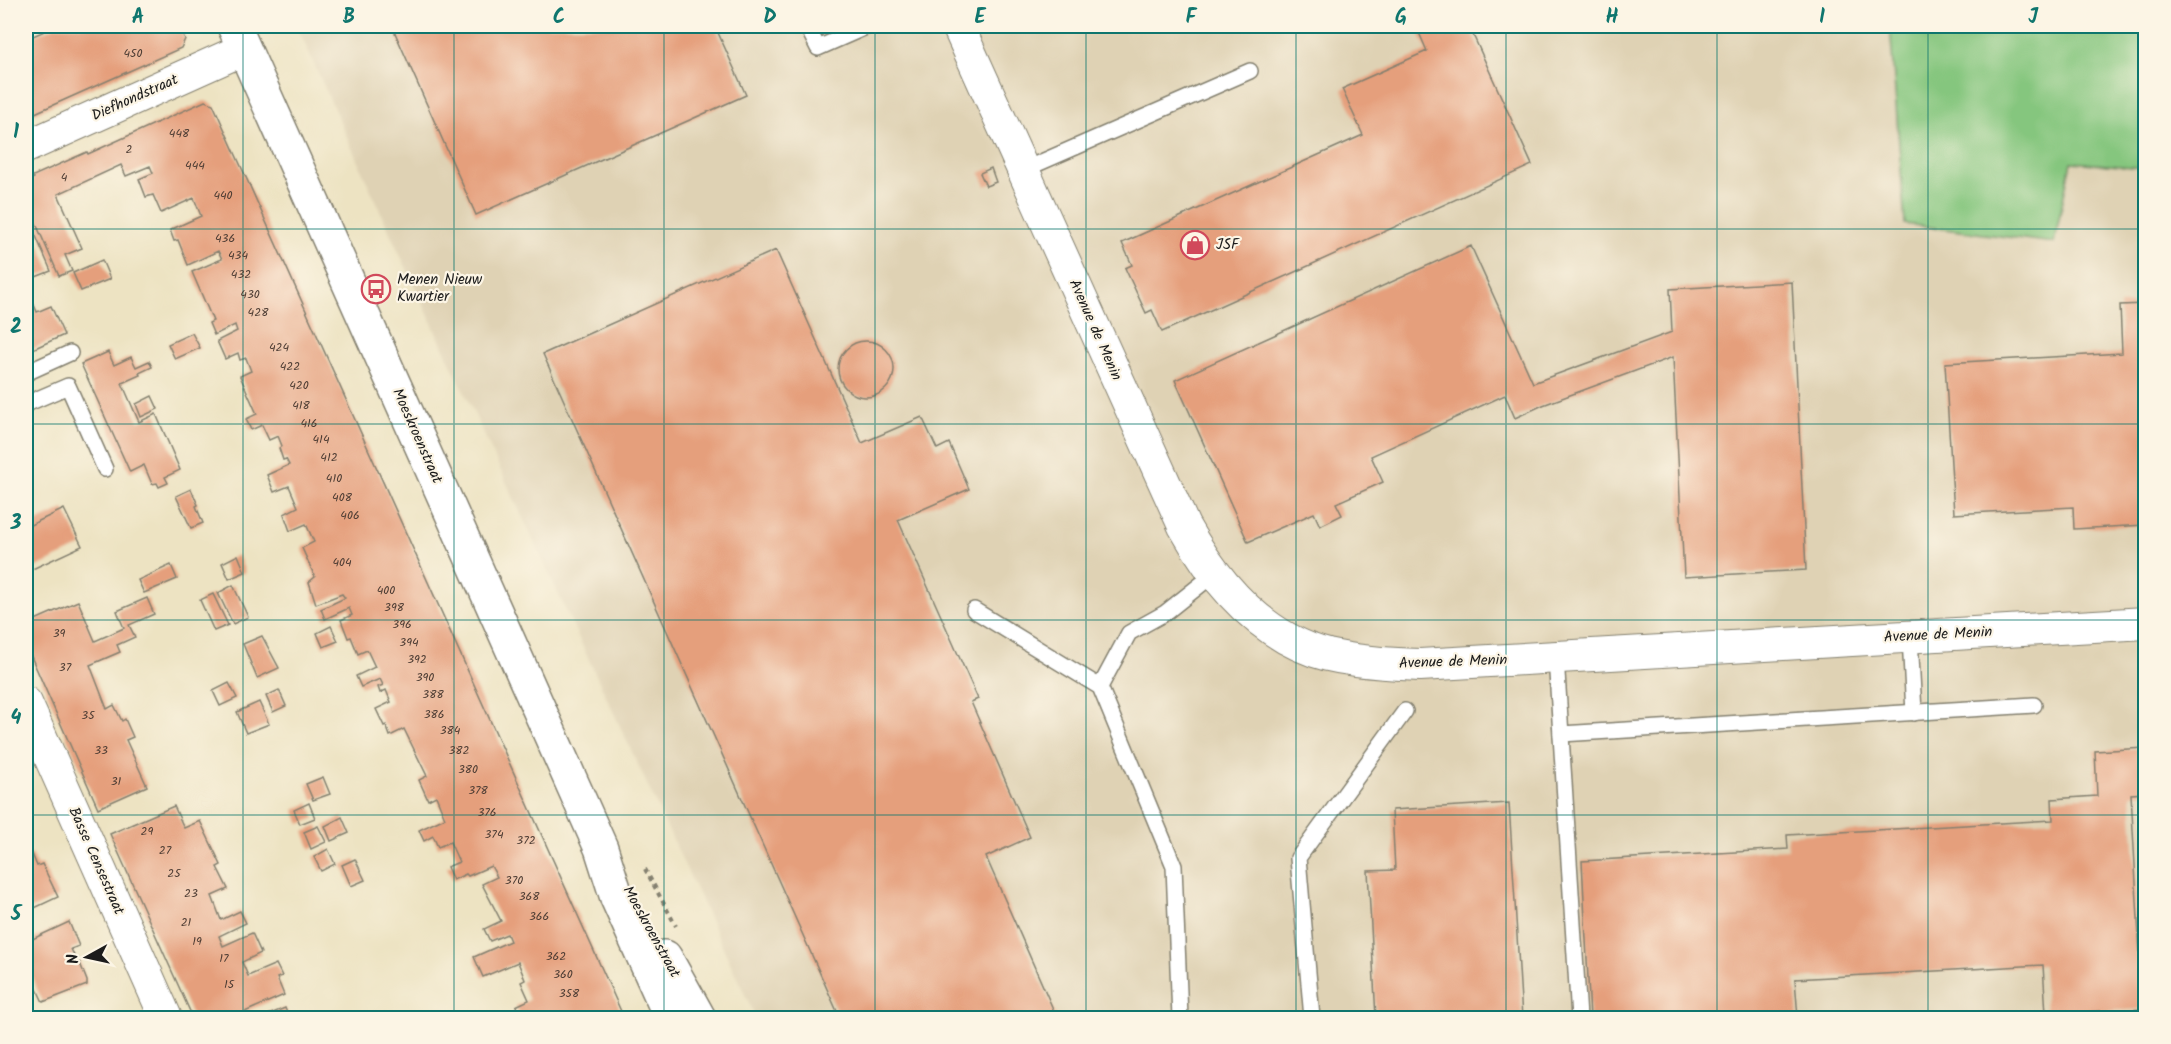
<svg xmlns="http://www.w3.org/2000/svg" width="2171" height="1044" font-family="Kalam,sans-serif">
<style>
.built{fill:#dfd2b4}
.green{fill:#85c67e;stroke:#50714d;stroke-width:1.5}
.building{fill:#e59f7b}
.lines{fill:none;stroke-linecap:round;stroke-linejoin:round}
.service-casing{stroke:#84806f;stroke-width:18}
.minor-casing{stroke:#84806f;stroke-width:34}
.secondary-casing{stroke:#84806f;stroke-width:36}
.path{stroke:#84806f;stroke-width:4;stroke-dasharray:4.5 4.5;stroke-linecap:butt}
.service{stroke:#fff;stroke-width:15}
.minor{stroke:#fff;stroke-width:32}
.secondary{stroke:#fff;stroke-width:33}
.grid{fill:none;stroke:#0f766e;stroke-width:1.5;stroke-opacity:0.55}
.labels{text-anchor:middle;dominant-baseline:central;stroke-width:4.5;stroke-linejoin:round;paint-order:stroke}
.number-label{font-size:12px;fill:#4e3d34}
.street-label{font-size:15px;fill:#1c1c1c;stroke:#fcf5e5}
.poi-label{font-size:15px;fill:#1c1c1c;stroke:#fcf5e5;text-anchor:start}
.neatline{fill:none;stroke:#0f766e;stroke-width:2}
.grid-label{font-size:20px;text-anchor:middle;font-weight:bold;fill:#0f766e}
</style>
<rect width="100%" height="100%" fill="#fcf5e5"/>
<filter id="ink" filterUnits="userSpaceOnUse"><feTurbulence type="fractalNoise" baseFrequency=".0167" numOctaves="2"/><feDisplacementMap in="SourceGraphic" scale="12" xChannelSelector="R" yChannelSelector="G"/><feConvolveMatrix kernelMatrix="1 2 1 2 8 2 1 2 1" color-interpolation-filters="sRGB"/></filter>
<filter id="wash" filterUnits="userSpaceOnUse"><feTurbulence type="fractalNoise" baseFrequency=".008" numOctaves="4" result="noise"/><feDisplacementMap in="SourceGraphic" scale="24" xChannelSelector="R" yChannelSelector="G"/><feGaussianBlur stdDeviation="1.35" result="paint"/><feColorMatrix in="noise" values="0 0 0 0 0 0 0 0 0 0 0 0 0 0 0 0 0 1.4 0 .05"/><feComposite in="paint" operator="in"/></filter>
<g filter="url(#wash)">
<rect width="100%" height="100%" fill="#ede3c2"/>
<path class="built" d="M 297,26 L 2145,26 L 2145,1018 L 756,1018 L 391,235 Z"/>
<path class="green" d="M 1890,26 L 2145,26 L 2145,168 L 2071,162 L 2054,243 L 1905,224 Z"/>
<g id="blocks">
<g class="building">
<path d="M 56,26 L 178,26 L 185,39 L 181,48 L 26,117 L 26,39 Z"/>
<path d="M 392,26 L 715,26 L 746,95 L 476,215 Z"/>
<path d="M 1423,26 L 1469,26 L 1532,165 L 1162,332 L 1152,310 L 1146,313 L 1125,268 L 1132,265 L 1122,243 L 1363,135 L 1342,89 L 1427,51 L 1417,28 Z"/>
<path d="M 205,101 L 213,104 L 624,1018 L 551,1018 L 548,1013 L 536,1018 L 521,1018 L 516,1006 L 529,1000 L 521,982 L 525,980 L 518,962 L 483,977 L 474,957 L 510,941 L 507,934 L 490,941 L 484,929 L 501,921 L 482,884 L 497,877 L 491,866 L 468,876 L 466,874 L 453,880 L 447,867 L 459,862 L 450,842 L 438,847 L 433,836 L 424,841 L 419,830 L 445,818 L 436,796 L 428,800 L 419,780 L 427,776 L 404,729 L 390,736 L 386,725 L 384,726 L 376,709 L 391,702 L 386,690 L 380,693 L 378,687 L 383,685 L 380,679 L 361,687 L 356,676 L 375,667 L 367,650 L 358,654 L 351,637 L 348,638 L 341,620 L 352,615 L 349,608 L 325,619 L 321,609 L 345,598 L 342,594 L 316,604 L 309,582 L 315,577 L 302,548 L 314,542 L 306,524 L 290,531 L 284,514 L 298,507 L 289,486 L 274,492 L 267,475 L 289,465 L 286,459 L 283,460 L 279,448 L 282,446 L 278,436 L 269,440 L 262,425 L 251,430 L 246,419 L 257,414 L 240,376 L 251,371 L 246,358 L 240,360 L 238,353 L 225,359 L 217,341 L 237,331 L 235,325 L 214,335 L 209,323 L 213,321 L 192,272 L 222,259 L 218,251 L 188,265 L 178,240 L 174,241 L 170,230 L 201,216 L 194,198 L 161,213 L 153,195 L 146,197 L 139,179 L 153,173 L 150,166 L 126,176 L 121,165 L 58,194 L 82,248 L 65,255 L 72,271 L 59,276 L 30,210 L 26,212 L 26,182 L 34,178 L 33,176 L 87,152 L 88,154 Z"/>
<path d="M 991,168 L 996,182 L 986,186 L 980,173 Z"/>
<path d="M 26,213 L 51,271 L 33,278 L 26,265 Z"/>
<path d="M 1471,246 L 1533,383 L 1672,332 L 1670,289 L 1792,282 L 1806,570 L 1684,577 L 1673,357 L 1543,405 L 1515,418 L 1505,395 L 1371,456 L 1383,482 L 1336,503 L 1342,515 L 1320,526 L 1314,513 L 1248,542 L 1175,380 Z"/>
<path d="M 776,250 L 862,443 L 922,417 L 937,449 L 949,443 L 969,489 L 898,520 L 978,699 L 971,702 L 1030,837 L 986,857 L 1057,1018 L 840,1018 L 543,354 Z"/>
<path d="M 102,260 L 110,279 L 81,291 L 73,273 Z"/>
<path d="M 28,291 L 37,312 L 51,306 L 64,335 L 26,352 L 26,293 Z"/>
<path d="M 2145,304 L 2145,525 L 2074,529 L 2073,507 L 1954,514 L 1945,363 L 2122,353 L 2120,305 Z"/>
<path d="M 192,333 L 200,348 L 175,359 L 168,344 Z"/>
<circle cx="866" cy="369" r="28"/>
<path d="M 108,352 L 114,365 L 131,357 L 136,367 L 149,361 L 152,367 L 139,373 L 140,375 L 122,383 L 139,422 L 156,414 L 180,470 L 165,477 L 168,483 L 159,487 L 157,483 L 152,484 L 144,465 L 130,472 L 81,364 Z"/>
<path d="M 152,396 L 158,409 L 141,417 L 136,404 Z"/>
<path d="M 191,489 L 198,505 L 196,506 L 203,523 L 191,528 L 176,496 Z"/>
<path d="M 64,509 L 82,546 L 26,572 L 26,527 Z"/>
<path d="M 238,555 L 245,572 L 229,579 L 222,563 Z"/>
<path d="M 171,565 L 177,579 L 144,593 L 138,580 Z"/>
<path d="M 233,585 L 248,617 L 233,624 L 218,593 Z"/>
<path d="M 213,594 L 228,625 L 214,631 L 200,600 Z"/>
<path d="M 147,598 L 154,614 L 129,625 L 135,637 L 117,645 L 120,652 L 90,665 L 107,709 L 114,705 L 122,721 L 125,719 L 133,737 L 126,740 L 147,786 L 98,808 L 26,645 L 26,624 L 78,601 L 95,641 L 124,628 L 117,611 Z"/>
<path d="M 331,626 L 338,641 L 323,647 L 317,633 Z"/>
<path d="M 262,636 L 279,668 L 257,678 L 243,644 Z"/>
<path d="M 229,683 L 237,698 L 220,706 L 213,691 Z"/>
<path d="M 279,690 L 286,706 L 273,712 L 266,696 Z"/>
<path d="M 259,702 L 269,724 L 246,733 L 237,712 Z"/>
<path d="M 2145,748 L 2145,793 L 2131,794 L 2143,1009 L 2046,1014 L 2043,965 L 1795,979 L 1798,1018 L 1590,1018 L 1582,861 L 1788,849 L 1787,835 L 2053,820 L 2052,799 L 2097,796 L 2095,751 Z"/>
<path d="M 323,777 L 330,794 L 313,800 L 306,784 Z"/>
<path d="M 309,803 L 315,818 L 300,824 L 294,810 Z"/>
<path d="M 1509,803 L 1522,1018 L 1376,1018 L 1368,871 L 1395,870 L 1392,810 Z"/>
<path d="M 174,806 L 184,828 L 200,821 L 221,865 L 217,867 L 228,889 L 212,896 L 221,920 L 240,911 L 246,923 L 219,936 L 223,946 L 252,933 L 261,953 L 242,962 L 248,976 L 276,964 L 282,976 L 277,978 L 284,995 L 231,1018 L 193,1018 L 110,834 Z"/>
<path d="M 342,817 L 349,833 L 331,841 L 325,826 Z"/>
<path d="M 318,826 L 326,842 L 311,849 L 304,832 Z"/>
<path d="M 328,849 L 335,864 L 321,871 L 314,857 Z"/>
<path d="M 32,854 L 37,866 L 42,864 L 58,897 L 26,912 L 26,857 Z"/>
<path d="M 355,859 L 365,880 L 351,886 L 342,865 Z"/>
<path d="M 69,922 L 79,946 L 71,949 L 76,960 L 78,958 L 87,981 L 87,985 L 43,1002 L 31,976 L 26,979 L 26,942 Z"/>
<path d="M 285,1008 L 289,1018 L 261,1018 Z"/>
</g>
</g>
</g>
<g filter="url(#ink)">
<use href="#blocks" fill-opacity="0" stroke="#84806f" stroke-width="1.5"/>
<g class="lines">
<g class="service-casing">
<g id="service">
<path d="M 807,26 L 818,48 L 868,26"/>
<path d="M 1023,170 L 1250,71"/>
<path d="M 26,373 L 70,353"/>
<path d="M 26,404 L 68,386 L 105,469"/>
<path d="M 974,610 L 1100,687 L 1174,866 L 1180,1018"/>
<path d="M 1910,637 L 1914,713"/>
<path d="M 1556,657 L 1579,1018"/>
<path d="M 1100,687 L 1129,633 L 1165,613 L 1214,574"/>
<path d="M 1561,734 L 2034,705"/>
<path d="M 1312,1018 L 1298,858 L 1405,711"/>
</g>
</g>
<g class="minor-casing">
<g id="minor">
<path d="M 958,26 L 1184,526 C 1216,583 1262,638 1328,655 C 1358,662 1389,664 1420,665 L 2146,623"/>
<path d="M 26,147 L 244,49"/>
<path d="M 26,703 L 166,1018"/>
</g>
</g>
<g class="secondary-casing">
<g id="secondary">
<path d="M 234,26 L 601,848 L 617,898 L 671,1018"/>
<path d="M 665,957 L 699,1018"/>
</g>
</g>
<path class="path" d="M 645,869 L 676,926"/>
<use href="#service" class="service"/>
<use href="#minor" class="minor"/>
<use href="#secondary" class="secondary"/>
</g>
</g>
<path class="grid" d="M 243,26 L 243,1018M 454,26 L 454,1018M 664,26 L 664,1018M 875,26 L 875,1018M 1086,26 L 1086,1018M 1296,26 L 1296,1018M 1506,26 L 1506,1018M 1717,26 L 1717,1018M 1928,26 L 1928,1018M 26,229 L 2146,229M 26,424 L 2146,424M 26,620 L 2146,620M 26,815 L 2146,815"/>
<defs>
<g id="shop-ring" transform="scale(1.5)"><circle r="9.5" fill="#fcf5e5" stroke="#d1495b" stroke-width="1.5"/><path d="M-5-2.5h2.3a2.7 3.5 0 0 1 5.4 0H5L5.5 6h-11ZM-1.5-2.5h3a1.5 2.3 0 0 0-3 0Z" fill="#d1495b"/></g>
<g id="bus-ring" transform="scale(1.5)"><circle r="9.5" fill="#fcf5e5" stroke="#d1495b" stroke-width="1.5"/><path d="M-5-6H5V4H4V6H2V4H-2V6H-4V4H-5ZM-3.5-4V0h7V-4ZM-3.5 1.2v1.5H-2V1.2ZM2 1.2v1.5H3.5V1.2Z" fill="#d1495b"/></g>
</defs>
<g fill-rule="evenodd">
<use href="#shop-ring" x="1195" y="245"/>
<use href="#bus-ring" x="376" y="289"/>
</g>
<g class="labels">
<g class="number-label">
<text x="133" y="53">450</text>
<text x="179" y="133">448</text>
<text x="129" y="149">2</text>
<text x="195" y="165">444</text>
<text x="64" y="177">4</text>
<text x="223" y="195">440</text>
<text x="225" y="238">436</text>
<text x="238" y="255">434</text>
<text x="241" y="274">432</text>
<text x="250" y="294">430</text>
<text x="258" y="312">428</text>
<text x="279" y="347">424</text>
<text x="290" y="366">422</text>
<text x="299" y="385">420</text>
<text x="301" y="405">418</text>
<text x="309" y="423">416</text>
<text x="321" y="439">414</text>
<text x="329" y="457">412</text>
<text x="334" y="478">410</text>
<text x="342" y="497">408</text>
<text x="350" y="515">406</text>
<text x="342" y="562">404</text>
<text x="386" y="590">400</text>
<text x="394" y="607">398</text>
<text x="402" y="624">396</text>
<text x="59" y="633">39</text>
<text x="409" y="642">394</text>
<text x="417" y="659">392</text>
<text x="65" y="667">37</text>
<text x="425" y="677">390</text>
<text x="433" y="694">388</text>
<text x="434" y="714">386</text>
<text x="88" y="715">35</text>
<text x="450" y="730">384</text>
<text x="101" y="750">33</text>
<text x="459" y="750">382</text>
<text x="468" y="769">380</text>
<text x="116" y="781">31</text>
<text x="478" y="790">378</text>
<text x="487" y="812">376</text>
<text x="147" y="831">29</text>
<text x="494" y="834">374</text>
<text x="526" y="840">372</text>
<text x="165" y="850">27</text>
<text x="174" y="873">25</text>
<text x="514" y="880">370</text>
<text x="191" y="893">23</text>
<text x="529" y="896">368</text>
<text x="539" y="916">366</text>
<text x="186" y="922">21</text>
<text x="197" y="941">19</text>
<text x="556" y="956">362</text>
<text x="224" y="958">17</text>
<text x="563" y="974">360</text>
<text x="229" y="984">15</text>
<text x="569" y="993">358</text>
</g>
<g class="street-label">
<text transform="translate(135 98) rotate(-24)">Diefhondstraat</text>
<text transform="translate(1095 330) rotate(66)">Avenue de Menin</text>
<text transform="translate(417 436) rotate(66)">Moeskroenstraat</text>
<text transform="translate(1938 635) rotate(-3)">Avenue de Menin</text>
<text transform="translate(1453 662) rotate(-2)">Avenue de Menin</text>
<text transform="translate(96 861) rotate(66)">Basse Censestraat</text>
<text transform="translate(651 932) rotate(61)">Moeskroenstraat</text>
</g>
<g class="poi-label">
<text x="1216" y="245">JSF</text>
<text x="397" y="280">Menen Nieuw<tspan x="397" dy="17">Kwartier</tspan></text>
</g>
</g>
<rect width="2171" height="1044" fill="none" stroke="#fcf5e5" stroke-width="66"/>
<g transform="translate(87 957) rotate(262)" stroke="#fcf5e5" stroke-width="4.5" paint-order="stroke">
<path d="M0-4.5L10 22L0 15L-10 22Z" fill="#1c1c1c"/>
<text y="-9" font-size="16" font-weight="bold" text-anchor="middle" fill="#1c1c1c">N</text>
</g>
<rect x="33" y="33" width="2105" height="978" class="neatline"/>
<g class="grid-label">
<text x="138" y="23">A</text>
<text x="349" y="23">B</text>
<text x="559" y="23">C</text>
<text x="770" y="23">D</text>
<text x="980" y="23">E</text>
<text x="1191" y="23">F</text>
<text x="1401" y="23">G</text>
<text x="1612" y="23">H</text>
<text x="1822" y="23">I</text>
<text x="2033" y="23">J</text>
<text x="16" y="138">1</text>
<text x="16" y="333">2</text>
<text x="16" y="529">3</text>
<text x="16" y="724">4</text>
<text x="16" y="920">5</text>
</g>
</svg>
